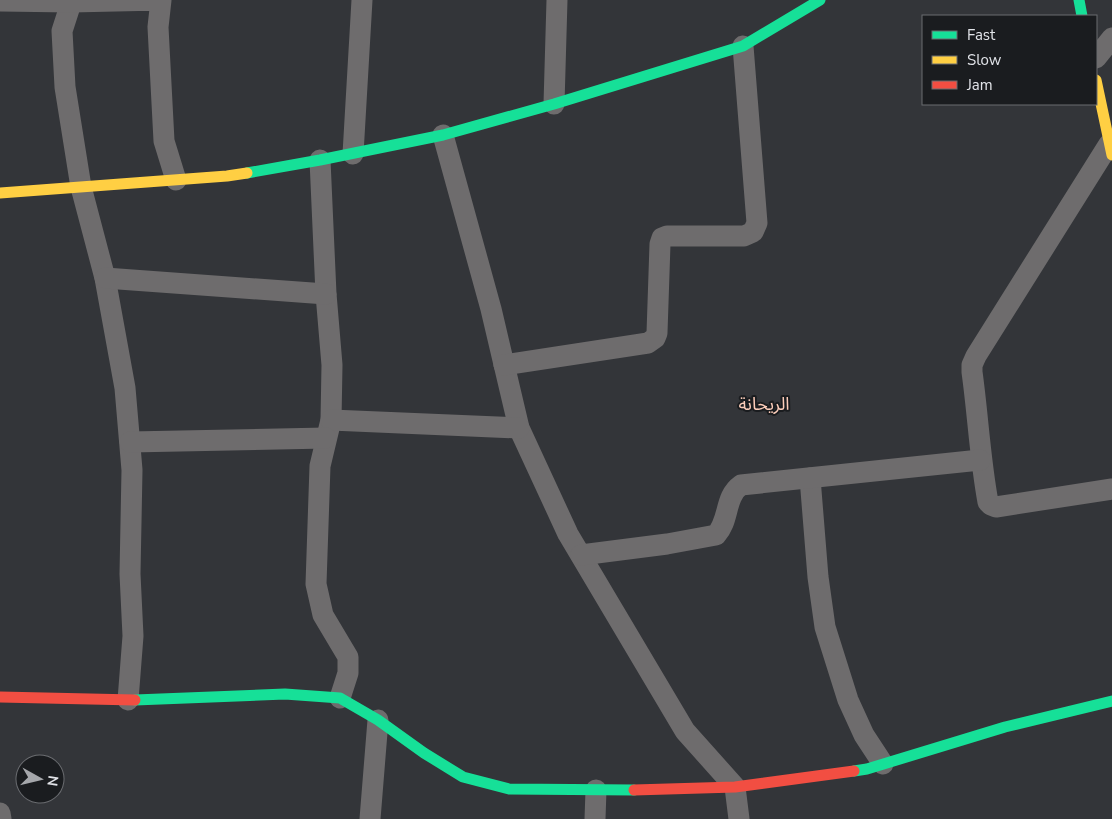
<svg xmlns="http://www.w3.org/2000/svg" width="1112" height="819" font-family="'Nunito Sans','Noto Sans Arabic',sans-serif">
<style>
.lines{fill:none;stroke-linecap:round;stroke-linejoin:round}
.street{stroke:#6e6c6d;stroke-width:21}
.fast{stroke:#16e098;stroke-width:11}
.slow{stroke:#ffcf43;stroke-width:11}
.jam{stroke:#f24e42;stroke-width:11}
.labels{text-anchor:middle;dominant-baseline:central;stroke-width:4;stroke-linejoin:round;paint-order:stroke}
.quarter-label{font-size:18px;fill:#fbccb9;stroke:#1a1c1f}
</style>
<rect width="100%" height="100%" fill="#333539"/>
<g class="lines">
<g class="street">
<path d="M 72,0 L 62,31 L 65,87 L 81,187 L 105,278 L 125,388 L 132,470 L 130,574 L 133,636 L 128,700"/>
<path d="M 0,1 L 71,2 L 161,0 L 158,27 L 164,141 L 176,180"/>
<path d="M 1096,58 L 1112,38"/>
<path d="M 554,104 L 557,0"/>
<path d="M 443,135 L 491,309 L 519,428 L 568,534 L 685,731 L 735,787 L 739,819"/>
<path d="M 1109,144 L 976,356 L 972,365 L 972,372 C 978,415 980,459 988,502 L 991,505 L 996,507 L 1112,489"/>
<path d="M 353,154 L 362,0"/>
<path d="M 320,160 L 326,294 L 332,365 L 331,420 L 320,466 L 316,584 L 323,615 L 348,657 L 348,673 L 340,698"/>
<path d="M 105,278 L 326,294"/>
<path d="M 504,365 L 648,343 L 655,338 L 657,333 L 660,244 L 662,238 L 667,236 L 744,236 L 753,232 L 757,223 L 743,46"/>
<path d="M 331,420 L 519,428"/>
<path d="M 130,442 L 326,438"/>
<path d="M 810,478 L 818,577 L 825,627 L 848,700 L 864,735 L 883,764"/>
<path d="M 581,555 L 667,544 L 716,535 C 730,520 724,497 741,485 L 980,460"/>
<path d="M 0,813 L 1,819"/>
<path d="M 370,819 L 378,720"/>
<path d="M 595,819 L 596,790"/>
</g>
<g class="fast">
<path d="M 1079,0 L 1082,16"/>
<path d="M 247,173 L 320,160 L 443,135 L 554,104 L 743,46 L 820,0"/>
<path d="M 135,700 L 285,694 L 340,698 L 378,720 L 424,753 L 463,777 L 509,789 L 634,790"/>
<path d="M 854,771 L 867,769 L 1005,727 L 1112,701"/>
</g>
<g class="slow">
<path d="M 1096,80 L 1112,155"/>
<path d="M 0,193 L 227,176 L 247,173"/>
</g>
<g class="jam">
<path d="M 0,697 L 135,700"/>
<path d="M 634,790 L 735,787 L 854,771"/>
</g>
</g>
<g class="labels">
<g class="quarter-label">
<text x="764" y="404">الريحانة</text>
</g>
</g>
<rect x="922" y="15" width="175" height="90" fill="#1a1c1f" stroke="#6a6c70"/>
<rect x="932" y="31" width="25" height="8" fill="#16e098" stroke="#6a6c70"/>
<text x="967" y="40" font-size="15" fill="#e2e4e9">Fast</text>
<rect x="932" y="56" width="25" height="8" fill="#ffcf43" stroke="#6a6c70"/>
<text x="967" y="65" font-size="15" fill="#e2e4e9">Slow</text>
<rect x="932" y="81" width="25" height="8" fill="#f24e42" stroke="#6a6c70"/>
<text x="967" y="90" font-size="15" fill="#e2e4e9">Jam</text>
<g transform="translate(40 779) rotate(98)"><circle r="24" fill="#1a1c1f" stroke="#6a6c70"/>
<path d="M0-4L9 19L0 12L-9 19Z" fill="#a5a7ab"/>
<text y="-8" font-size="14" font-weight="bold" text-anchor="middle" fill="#e2e4e9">N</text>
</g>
</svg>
